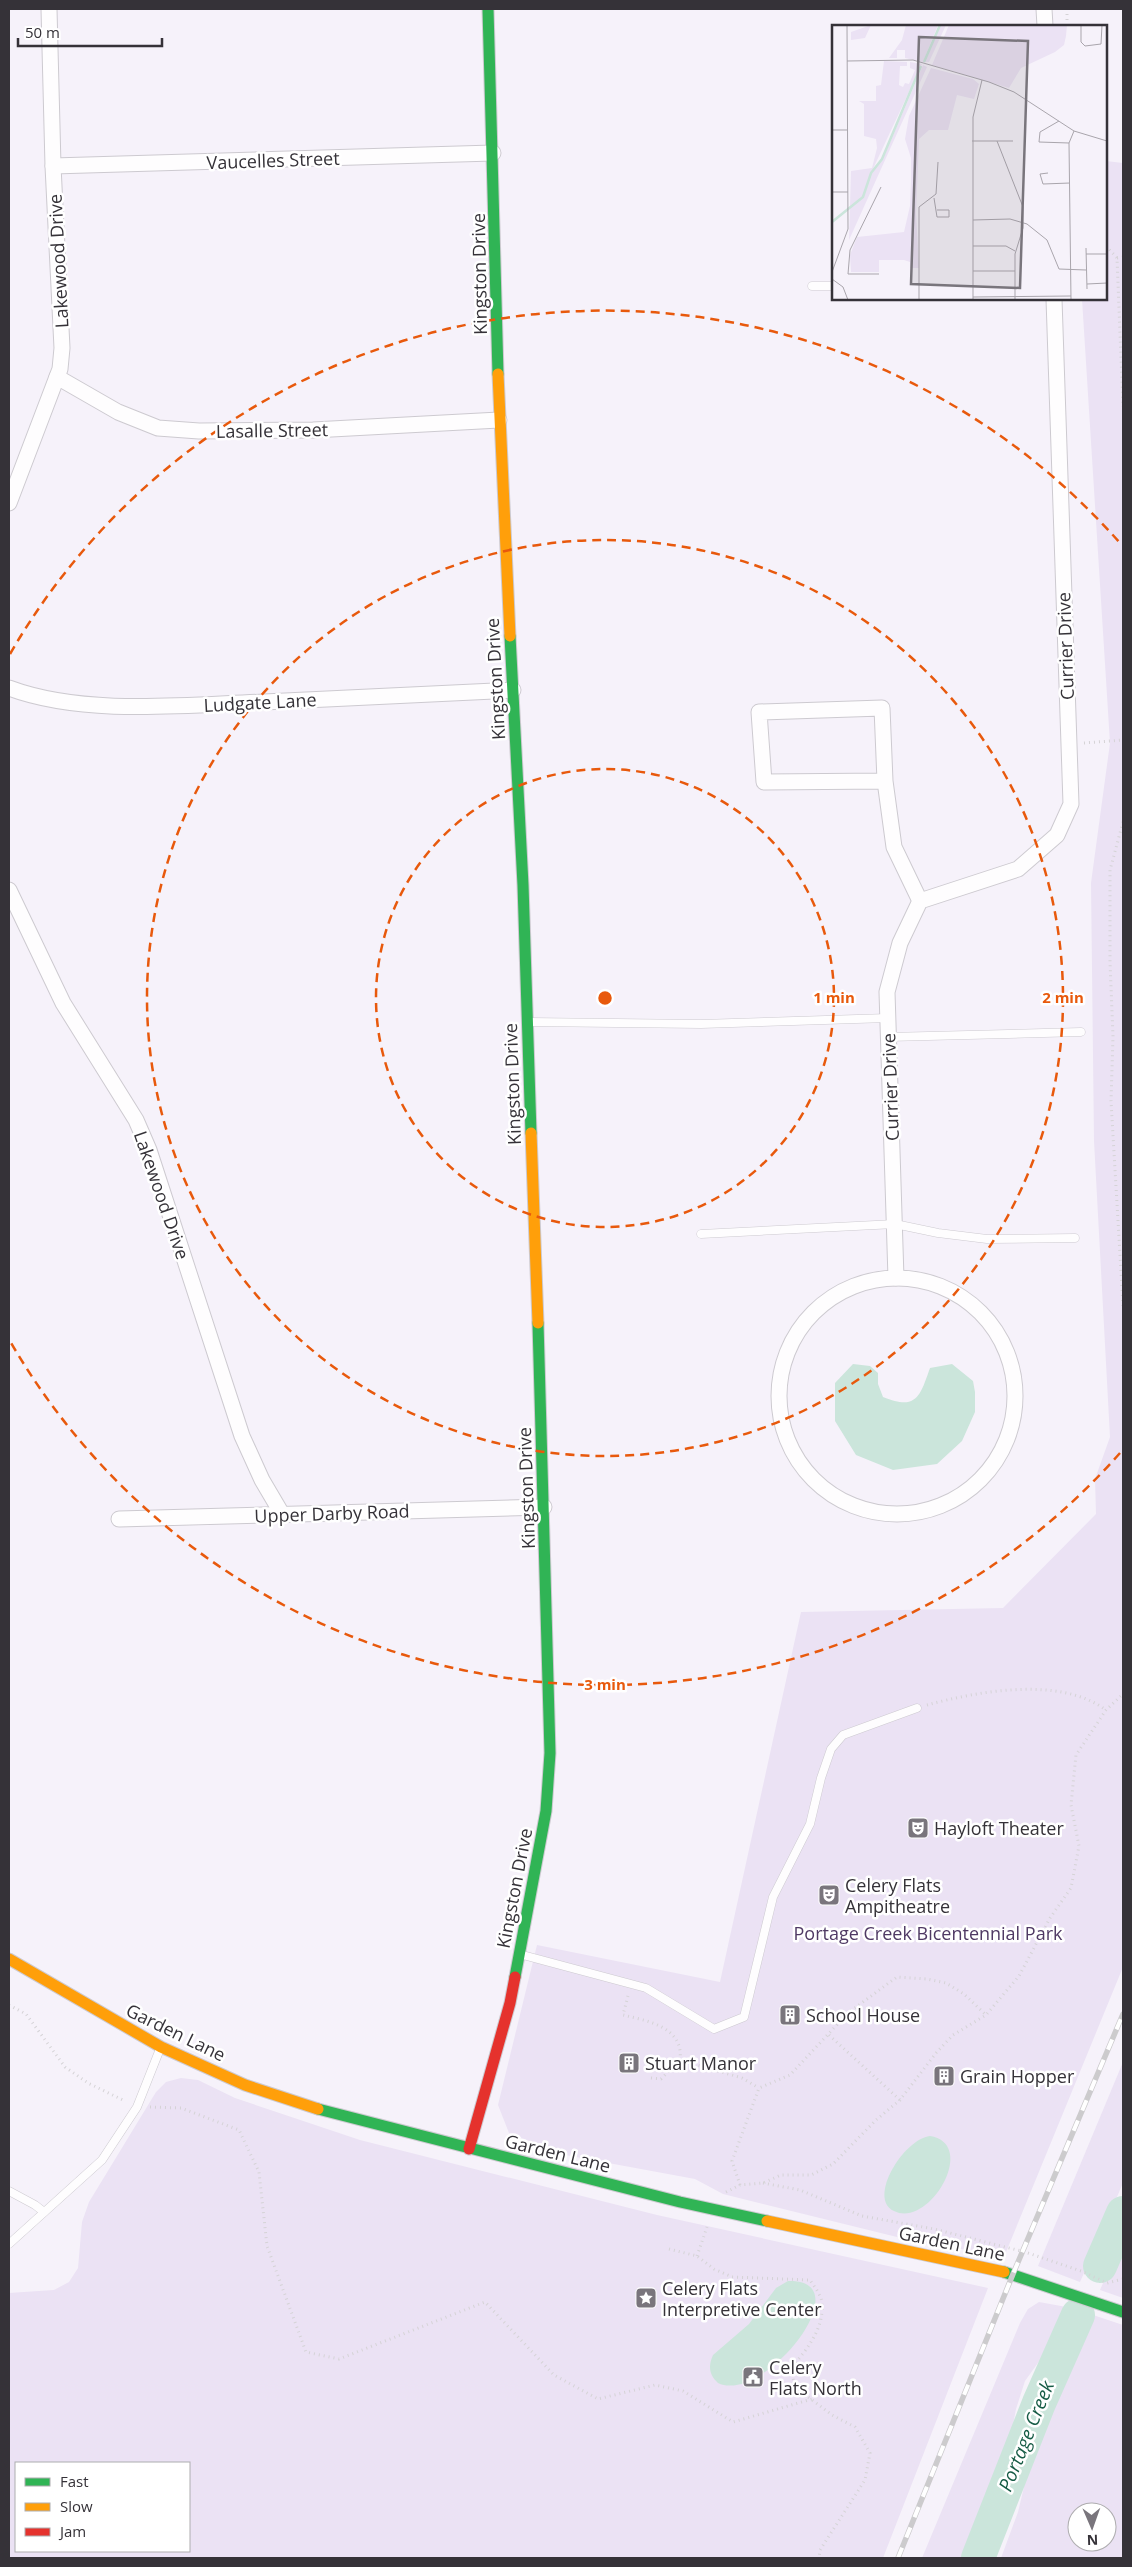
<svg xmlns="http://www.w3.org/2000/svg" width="1132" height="2567" font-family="'Open Sans',sans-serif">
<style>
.green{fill:#ebe2f4;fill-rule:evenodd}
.water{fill:#cbe5db}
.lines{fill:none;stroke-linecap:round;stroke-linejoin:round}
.river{stroke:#cbe5db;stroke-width:34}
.lane-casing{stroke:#cdcad0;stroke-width:9}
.street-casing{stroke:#cdcad0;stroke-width:17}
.fast-casing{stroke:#cdcad0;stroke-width:13}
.slow-casing{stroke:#cdcad0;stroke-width:13}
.jam-casing{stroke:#cdcad0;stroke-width:13}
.path{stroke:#d5d3d6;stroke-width:3;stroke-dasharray:1 4;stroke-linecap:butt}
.lane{stroke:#fefdfe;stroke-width:8}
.street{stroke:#fefdfe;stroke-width:15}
.fast{stroke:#30b455;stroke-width:11}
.slow{stroke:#ff9f0a;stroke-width:11}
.jam{stroke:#e5322d;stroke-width:11}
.rail-casing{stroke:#cccbcd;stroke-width:5.5}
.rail{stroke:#fff;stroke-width:4;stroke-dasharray:11;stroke-linecap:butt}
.ring{fill:none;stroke:#e8590c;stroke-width:2.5;stroke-dasharray:9 6}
.labels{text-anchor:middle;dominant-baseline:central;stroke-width:5;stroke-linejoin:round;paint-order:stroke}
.street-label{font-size:18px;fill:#353238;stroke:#fff}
.poi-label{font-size:18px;fill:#353238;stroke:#fff;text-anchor:start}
.park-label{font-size:18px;fill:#4f3964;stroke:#fff}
.water-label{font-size:19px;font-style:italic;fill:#175c46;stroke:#fff}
.inset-river{fill:none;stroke:#cbe5db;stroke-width:2.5}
.inset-road{fill:none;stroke:#a9a5ac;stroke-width:1}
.view{fill:#79757c;fill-opacity:0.15;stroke:#79757c;stroke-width:2.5}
.inset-edge{fill:none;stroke:#353238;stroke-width:2.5}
.centre{fill:#e8590c;stroke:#fff;stroke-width:2.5}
.ring-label{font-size:15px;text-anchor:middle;font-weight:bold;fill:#e8590c;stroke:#fff;stroke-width:5;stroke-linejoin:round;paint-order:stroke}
</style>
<rect width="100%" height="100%" fill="#f6f2fa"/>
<g class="green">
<path d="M 1106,161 L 1123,163 L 1123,1967 L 1004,2257 L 901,2238 L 723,2194 L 695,2179 L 565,2155 L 509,2133 L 498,2105 L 537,1945 L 720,1982 L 801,1612 L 1003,1608 L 1096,1514 L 1095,1479 L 1110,1437 L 1094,1141 L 1091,883 L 1110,743 L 1082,299 L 1106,299 Z"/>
<path d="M 1123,2062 L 1123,2183 L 1080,2282 L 1038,2266 Z"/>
<path d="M 181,2078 L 198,2080 L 235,2098 L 360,2140 L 657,2215 L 988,2288 L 883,2558 L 9,2558 L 9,2293 L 54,2290 L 69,2282 L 78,2268 L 82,2222 L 89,2202 L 156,2092 L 166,2082 ZM 16,2463 L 189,2463 L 189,2551 L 16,2551 Z"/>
<path d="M 1123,2238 L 1123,2298 L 1100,2290 Z"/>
<path d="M 1039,2302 L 1072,2308 L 1060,2332 L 1025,2381 L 1016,2409 L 1009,2446 L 991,2484 L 969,2558 L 922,2558 L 1020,2323 L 1028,2309 Z"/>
<path d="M 1087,2313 L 1123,2325 L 1123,2558 L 1001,2558 L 1018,2512 L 1024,2487 L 1026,2458 L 1039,2417 ZM 1077,2512 L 1107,2512 L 1107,2542 L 1077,2542 Z"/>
</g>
<g class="water">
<path d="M 853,1364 L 870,1366 L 878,1373 L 878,1384 L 883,1397 C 917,1411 920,1396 930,1368 L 952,1364 L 973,1381 L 975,1392 L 975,1412 L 962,1441 L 937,1464 L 893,1470 L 856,1455 L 835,1421 L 835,1383 Z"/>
<path d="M 930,2136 C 979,2144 929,2229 894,2211 C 867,2198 904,2139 930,2136 Z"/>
<path d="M 788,2281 C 864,2279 763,2405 718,2383 C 709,2375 708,2366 713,2355 L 749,2324 L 776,2288 Z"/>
</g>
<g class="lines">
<g class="river">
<path d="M 1100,2266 L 1123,2213"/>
<path d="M 978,2558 L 1039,2403 L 1078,2315"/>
</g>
<g class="lane-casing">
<g id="lane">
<path d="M 812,286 L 833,286"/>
<path d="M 530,1022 L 701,1024 L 888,1018"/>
<path d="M 888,1037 L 1081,1032"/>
<path d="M 701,1234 L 895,1224 L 938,1233 L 987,1239 L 1075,1238"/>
<path d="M 519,1954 L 646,1988 L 714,2029 L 744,2017 L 773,1897 L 810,1824 L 821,1778 L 831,1749 L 843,1735 L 917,1708"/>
<path d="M 9,2191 L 35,2205 L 44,2212"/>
<path d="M 9,2244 L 102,2160 L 137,2107 L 160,2049"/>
</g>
</g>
<g class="street-casing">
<g id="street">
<path d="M 1044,9 L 1045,26"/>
<path d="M 53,166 L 493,153"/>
<path d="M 57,377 L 118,412 L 158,428 L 199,431 L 313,430 L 499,420"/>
<path d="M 9,503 L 60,369 L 62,348 L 53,166 L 49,9"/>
<path d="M 9,688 C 84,716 184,705 264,702 C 347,698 430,694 513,690"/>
<path d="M 885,781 L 764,782 L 759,712 L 882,708 L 885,781 L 894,847 L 920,901"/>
<path d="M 9,890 L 63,1003 L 136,1120 L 149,1150 L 242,1436 L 262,1480 L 282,1514"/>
<path d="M 896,1278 L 887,992 L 900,943 L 920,901 L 1018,869 L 1057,835 L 1071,804 L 1054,299"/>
<circle cx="897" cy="1396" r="118"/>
<path d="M 119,1519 L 544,1507"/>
</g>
</g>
<g class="fast-casing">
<g id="fast">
<path d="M 488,9 L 498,374"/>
<path d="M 510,636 L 523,885 L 531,1133"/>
<path d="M 515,1977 L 546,1811 L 550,1753 L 538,1323"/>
<path d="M 318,2109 L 680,2202 L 767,2221"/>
<path d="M 1004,2272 L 1123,2312"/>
</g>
</g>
<g class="slow-casing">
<g id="slow">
<path d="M 498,374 L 510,636"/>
<path d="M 531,1133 L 538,1323"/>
<path d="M 9,1959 L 161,2047 L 245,2085 L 318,2109"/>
<path d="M 767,2221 L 1004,2272"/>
</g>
</g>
<g class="jam-casing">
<path id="jam" d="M 469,2149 L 510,2003 L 515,1977"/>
</g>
<g class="path">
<path d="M 1067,9 L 1067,26"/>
<path d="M 1106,246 L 1117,258 L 1123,407"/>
<path d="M 1117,258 L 1123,257"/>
<path d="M 1084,743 L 1123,740"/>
<path d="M 1123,822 L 1110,870 L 1110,962 L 1113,1036 L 1111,1101 L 1123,1306"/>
<path d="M 927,1705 C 979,1691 1060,1676 1106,1710"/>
<path d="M 628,1996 L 623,2015 C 648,2021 684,2027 680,2060 L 742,2078 L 759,2088"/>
<path d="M 9,2005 L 26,2014 L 65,2067 L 88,2083 L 125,2101"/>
<path d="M 829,2035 L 900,2100"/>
<path d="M 651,2078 L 661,2079 L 680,2060"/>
<path d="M 150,2107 L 181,2108 L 239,2130 L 259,2172 L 267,2246 L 306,2352 L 339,2359 L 485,2302 L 554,2375 L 598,2399 L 655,2385 L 683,2391 L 733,2422 L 812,2399"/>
<path d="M 763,2183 L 800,2190 L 862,2216 L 934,2229 L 1025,2252 L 1081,2271 L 1107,2283 L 1123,2279"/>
<path d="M 740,2185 L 732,2161 L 759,2088 L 790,2075 L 848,2013 L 897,1977 L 927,1979 L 946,1983 L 964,1994 L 986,2015"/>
<path d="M 726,2192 L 740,2185 L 763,2183 L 781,2175 L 811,2175 L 833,2164 L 876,2120 L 900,2100 L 936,2053 L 953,2035 L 986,2015 L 1019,1976 L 1050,1918 L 1071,1888 L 1079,1846 L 1071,1805 L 1076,1755 L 1106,1710 L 1123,1694"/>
<path d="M 669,2249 L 697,2256 L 714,2269 L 732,2277 L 810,2280 C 814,2286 822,2296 822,2304 C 824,2329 806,2351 790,2369 L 796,2388 L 832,2415 L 855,2427 L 870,2453 L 865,2480 L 820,2550 L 819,2558"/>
<path d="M 697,2256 L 707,2227"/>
</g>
<use href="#lane" class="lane"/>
<use href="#street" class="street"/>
<use href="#fast" class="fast"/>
<use href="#slow" class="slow"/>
<use href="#jam" class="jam"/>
<g class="rail-casing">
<path id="rail" d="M 898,2558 L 1013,2274 L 1123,2014"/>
</g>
<use href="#rail" class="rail"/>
</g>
<g class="ring">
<circle cx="605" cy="998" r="229"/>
<circle cx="605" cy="998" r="458"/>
<path d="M1120 1453A687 687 0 0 1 10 1341M10 654A687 687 0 0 1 1120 543"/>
</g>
<defs>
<g id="theatre-square" transform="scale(1.125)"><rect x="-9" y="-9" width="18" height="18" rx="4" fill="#79757c" stroke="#fff"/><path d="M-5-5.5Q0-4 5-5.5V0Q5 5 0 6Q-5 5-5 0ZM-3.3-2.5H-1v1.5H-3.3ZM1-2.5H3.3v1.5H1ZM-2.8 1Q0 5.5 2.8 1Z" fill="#fff"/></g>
<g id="building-square" transform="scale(1.125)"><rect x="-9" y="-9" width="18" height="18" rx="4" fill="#79757c" stroke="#fff"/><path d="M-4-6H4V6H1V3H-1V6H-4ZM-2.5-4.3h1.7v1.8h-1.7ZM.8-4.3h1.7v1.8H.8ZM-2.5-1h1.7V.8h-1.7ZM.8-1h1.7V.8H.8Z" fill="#fff"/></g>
<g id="sight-square" transform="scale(1.125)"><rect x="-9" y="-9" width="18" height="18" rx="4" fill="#79757c" stroke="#fff"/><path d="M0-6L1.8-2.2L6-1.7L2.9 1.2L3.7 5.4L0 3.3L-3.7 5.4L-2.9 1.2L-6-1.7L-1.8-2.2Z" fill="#fff"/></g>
<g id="civic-square" transform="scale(1.125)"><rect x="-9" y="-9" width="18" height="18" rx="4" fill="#79757c" stroke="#fff"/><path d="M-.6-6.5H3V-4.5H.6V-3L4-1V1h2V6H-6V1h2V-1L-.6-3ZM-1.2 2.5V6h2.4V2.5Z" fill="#fff"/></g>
</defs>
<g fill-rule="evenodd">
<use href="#theatre-square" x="918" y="1828"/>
<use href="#theatre-square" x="829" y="1895"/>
<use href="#building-square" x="790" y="2015"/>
<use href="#building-square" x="629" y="2063"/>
<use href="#building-square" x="944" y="2076"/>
<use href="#sight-square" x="646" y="2298"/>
<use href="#civic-square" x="753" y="2377"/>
</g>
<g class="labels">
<g class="street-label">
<text transform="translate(273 160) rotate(-2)">Vaucelles Street</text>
<text transform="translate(58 261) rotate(-93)">Lakewood Drive</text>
<text transform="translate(479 274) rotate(-91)">Kingston Drive</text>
<text transform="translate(272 430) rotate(-1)">Lasalle Street</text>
<text transform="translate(1065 646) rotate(-92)">Currier Drive</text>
<text transform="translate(495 679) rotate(-93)">Kingston Drive</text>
<text transform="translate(260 702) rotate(-3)">Ludgate Lane</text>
<text transform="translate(512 1084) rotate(-92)">Kingston Drive</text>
<text transform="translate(890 1087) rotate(-92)">Currier Drive</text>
<text transform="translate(162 1195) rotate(71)">Lakewood Drive</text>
<text transform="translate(526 1488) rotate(-92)">Kingston Drive</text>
<text transform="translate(332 1513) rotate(-2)">Upper Darby Road</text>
<text transform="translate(514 1888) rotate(-79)">Kingston Drive</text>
<text transform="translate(176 2032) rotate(26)">Garden Lane</text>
<text transform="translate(558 2153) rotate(14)">Garden Lane</text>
<text transform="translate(952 2243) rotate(12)">Garden Lane</text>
</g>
<g class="poi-label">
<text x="934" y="1828">Hayloft Theater</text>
<text x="845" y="1885">Celery Flats<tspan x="845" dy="21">Ampitheatre</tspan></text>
<text x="806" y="2015">School House</text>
<text x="645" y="2063">Stuart Manor</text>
<text x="960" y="2076">Grain Hopper</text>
<text x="662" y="2288">Celery Flats<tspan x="662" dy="21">Interpretive Center</tspan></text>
<text x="769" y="2367">Celery<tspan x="769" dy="21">Flats North</tspan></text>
</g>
<g class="park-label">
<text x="928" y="1933">Portage Creek Bicentennial Park</text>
</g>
<g class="water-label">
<text transform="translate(1026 2436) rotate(-68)">Portage Creek</text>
</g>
</g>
<g transform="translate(832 25)">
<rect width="275" height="275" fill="#f6f2fa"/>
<path d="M 39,0 L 33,13 L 19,15 L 19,7 ZM 74,0 L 106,0 L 91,37 L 73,33 L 73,25 L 65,25 L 65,33 L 57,33 L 70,15 ZM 109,0 L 114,0 L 97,37 L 92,37 ZM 117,0 L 235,0 L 234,11 L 232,20 L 223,27 L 189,43 L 177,63 L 100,40 ZM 52,36 L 75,37 L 75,41 L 68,41 L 67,60 L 71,62 L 73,58 L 77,59 L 83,45 L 78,43 L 78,37 L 90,39 L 40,146 L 51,134 L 91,40 L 95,42 L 17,215 L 19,146 L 40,143 L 45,123 L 44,114 L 32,111 L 32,79 L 27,76 L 44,76 L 44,61 L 49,60 ZM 99,43 L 141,54 L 147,59 L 142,74 L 125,70 L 116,105 L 97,105 L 87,114 L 84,188 L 87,243 L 78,243 L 78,237 L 72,235 L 47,235 L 47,247 L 19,247 L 18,230 L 25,212 L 72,207 L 78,181 L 79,156 L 79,133 L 73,114 L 77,91 Z" fill="#ebe2f4"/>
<path class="inset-river" d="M 92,37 L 108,0M 0,197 L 31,172 L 39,148 L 50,134 L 89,41"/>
<path class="inset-road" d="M 249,0 L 249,17 L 253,21 L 269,19 L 270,0M 15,36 L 81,35 L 157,57 L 182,67 L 242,106 L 275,116M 227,96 L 208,107 L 207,117 L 237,118M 0,105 L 16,105M 140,116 L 181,116M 165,116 L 191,182 L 191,203 L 183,229 L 183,275M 216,148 L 208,149 L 211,159 L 238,158M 0,167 L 16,167M 102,173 L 105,192 L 117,192 L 117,185 L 105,185M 141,195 L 178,194 L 195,199 L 215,215 L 227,244 L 254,245M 141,221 L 174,221 L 183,226M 254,223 L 255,264M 254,229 L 275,229M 141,246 L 183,246M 0,247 L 16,204 L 15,0M 16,249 L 18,225 L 49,162M 16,249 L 47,249M 0,254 L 11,262 L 16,275M 255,259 L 275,258M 141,272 L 239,271M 87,275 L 87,182 L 104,169 L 106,137M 141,275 L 141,92 L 150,55M 239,275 L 237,118 L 242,106"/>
<path class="view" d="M 87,12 L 196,16 L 188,263 L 79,259 Z"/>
<rect width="275" height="275" class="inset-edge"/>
</g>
<circle cx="605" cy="998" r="8" class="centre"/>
<g class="ring-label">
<text x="834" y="1003">1 min</text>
<text x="1063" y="1003">2 min</text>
<text x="605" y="1690">3 min</text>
</g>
<rect width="1132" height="2567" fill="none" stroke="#353238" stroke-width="20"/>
<rect x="15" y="2462" width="175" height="90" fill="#ffffff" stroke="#aeadaf"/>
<rect x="25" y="2478" width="25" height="8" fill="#30b455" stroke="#aeadaf"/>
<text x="60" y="2487" font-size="15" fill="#353238">Fast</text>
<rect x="25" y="2503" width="25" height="8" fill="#ff9f0a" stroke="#aeadaf"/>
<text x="60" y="2512" font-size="15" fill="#353238">Slow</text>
<rect x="25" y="2528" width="25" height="8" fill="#e5322d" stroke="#aeadaf"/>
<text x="60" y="2537" font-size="15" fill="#353238">Jam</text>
<g transform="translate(1092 2527) rotate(178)"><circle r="24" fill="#ffffff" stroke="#aeadaf"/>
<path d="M0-4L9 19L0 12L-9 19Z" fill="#79757c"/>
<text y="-8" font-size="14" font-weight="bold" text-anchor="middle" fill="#353238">N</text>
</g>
<path d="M18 38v8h144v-8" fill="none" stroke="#353238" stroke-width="2.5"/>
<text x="25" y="38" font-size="15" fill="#353238" stroke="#ffffff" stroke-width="4" paint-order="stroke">50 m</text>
</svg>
